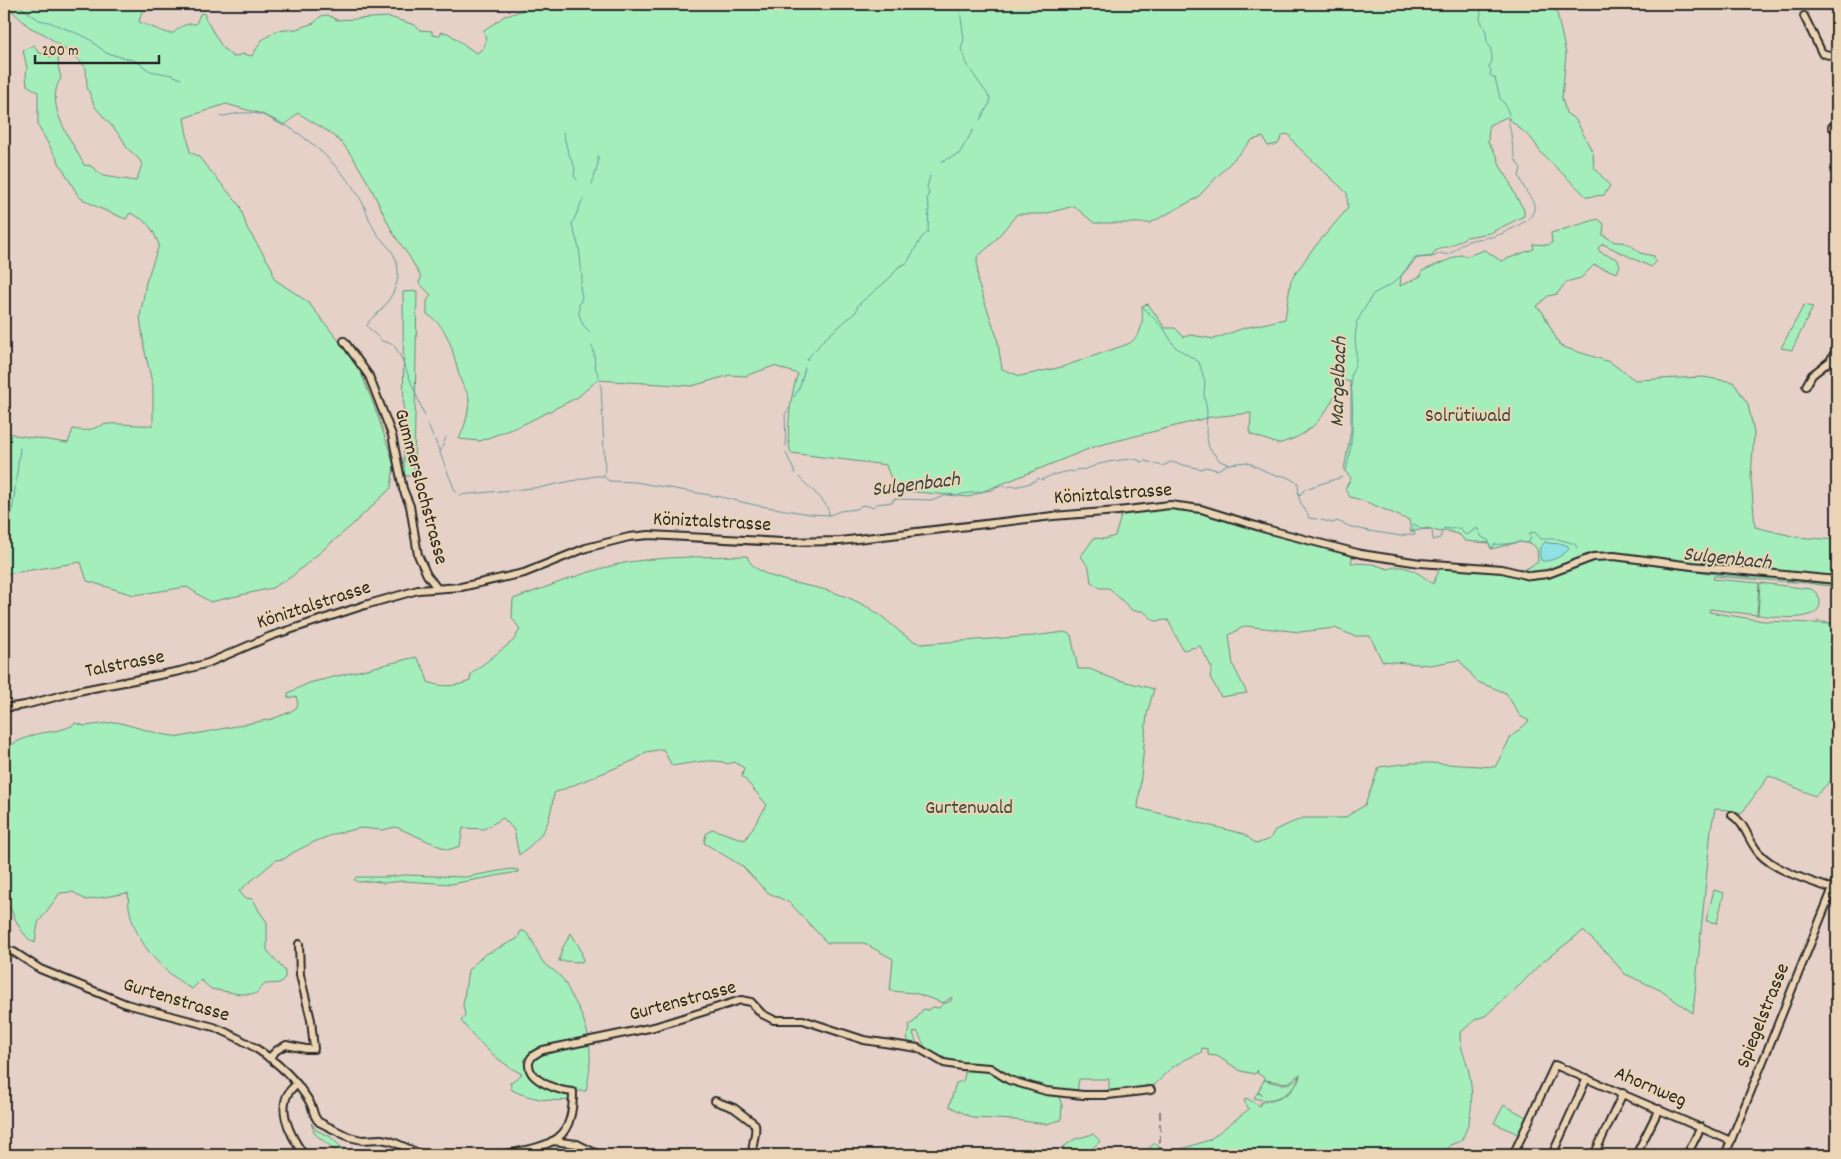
<svg xmlns="http://www.w3.org/2000/svg" width="1841" height="1159" font-family="Dekko,sans-serif">
<style>
.green{fill:#a4eebc;stroke:#688c74;fill-rule:evenodd}
.water{fill:#8fe1e6;stroke:#67989b}
.lines{fill:none;stroke-linecap:round;stroke-linejoin:round}
.stream{stroke:#67989b;stroke-width:1}
.minor-casing{stroke:#2b2b2b;stroke-width:10}
.minor{stroke:#ebd4b3;stroke-width:6}
.rail{stroke:#2b2b2b;stroke-width:1;stroke-dasharray:8 4;stroke-linecap:butt}
.labels{text-anchor:middle;dominant-baseline:central;stroke-width:4;stroke-linejoin:round;paint-order:stroke}
.park-label{font-size:20px;fill:#3d4841;stroke:#ebd4b3}
.street-label{font-size:20px;fill:#2b2b2b;stroke:#ebd4b3}
.water-label{font-size:21px;font-style:italic;fill:#3a4647;stroke:#ebd4b3}
</style>
<rect width="100%" height="100%" fill="#e6d1c9"/>
<filter id="ink" filterUnits="userSpaceOnUse"><feTurbulence type="fractalNoise" baseFrequency=".02" numOctaves="2"/><feDisplacementMap in="SourceGraphic" scale="10" xChannelSelector="R" yChannelSelector="G"/><feConvolveMatrix kernelMatrix="1 2 1 2 8 2 1 2 1" color-interpolation-filters="sRGB"/></filter>
<g filter="url(#ink)">
<g class="green">
<path d="M 5,4 L 149,4 L 141,14 L 139,22 L 167,33 L 173,33 C 181,26 186,23 196,24 L 200,14 L 205,13 L 205,18 L 222,47 L 233,57 L 243,54 L 252,56 L 262,40 L 276,31 L 296,29 L 314,23 L 321,16 L 328,15 L 337,20 L 389,17 L 415,25 L 420,30 L 432,31 L 432,35 L 439,36 L 442,32 L 448,33 L 476,53 L 483,49 L 486,41 L 484,30 C 491,25 498,22 504,16 L 510,15 L 522,10 L 525,4 L 1555,4 L 1566,54 L 1562,98 L 1566,113 L 1576,120 L 1593,153 L 1594,167 L 1610,186 L 1604,195 L 1587,197 L 1541,153 L 1532,139 L 1507,117 L 1489,125 L 1488,142 L 1497,156 L 1500,166 L 1508,178 L 1514,193 L 1524,210 L 1524,216 L 1490,233 L 1466,237 L 1449,247 L 1446,247 L 1435,251 L 1432,257 L 1417,258 L 1401,276 L 1400,286 L 1421,276 L 1422,271 L 1460,255 L 1467,256 L 1485,250 L 1501,261 L 1534,249 L 1533,244 L 1548,245 L 1552,243 L 1551,233 L 1598,219 L 1604,224 L 1603,235 L 1615,242 L 1622,242 L 1631,245 L 1640,253 L 1654,256 L 1655,263 L 1651,267 L 1603,244 L 1598,248 L 1600,252 L 1617,259 L 1620,265 L 1617,273 L 1594,265 L 1581,278 L 1566,282 L 1557,294 L 1548,296 L 1536,307 L 1542,311 L 1560,346 L 1610,362 L 1635,380 L 1703,377 L 1733,382 L 1748,404 L 1754,433 L 1751,478 L 1755,527 L 1796,537 L 1837,540 L 1837,587 L 1807,583 L 1714,576 L 1713,579 L 1759,583 L 1757,615 L 1710,609 L 1709,612 L 1764,621 L 1837,624 L 1837,775 L 1815,796 L 1769,776 L 1741,814 L 1728,810 L 1715,809 L 1711,829 L 1693,1013 L 1660,990 L 1625,974 L 1606,952 L 1583,931 L 1541,963 L 1520,985 L 1485,1016 L 1476,1019 L 1460,1033 C 1460,1048 1463,1051 1467,1064 C 1474,1090 1474,1118 1461,1141 L 1450,1145 L 1444,1155 L 1146,1155 L 1145,1152 L 1155,1143 L 1164,1152 L 1173,1152 L 1209,1140 L 1249,1109 L 1244,1101 L 1246,1098 L 1260,1106 L 1261,1102 C 1277,1103 1299,1091 1300,1074 L 1288,1083 L 1265,1080 L 1265,1078 L 1257,1073 L 1258,1070 L 1255,1074 L 1241,1071 L 1217,1056 L 1208,1055 L 1208,1049 L 1202,1048 L 1201,1053 C 1189,1057 1178,1063 1168,1071 C 1162,1076 1157,1085 1150,1087 L 1146,1085 L 1148,1088 L 1099,1093 L 1099,1091 L 1109,1090 L 1109,1079 L 1079,1079 L 1077,1093 L 1046,1089 L 1011,1079 L 998,1070 L 952,1064 L 926,1049 L 917,1031 L 913,1033 L 917,1045 L 922,1047 L 909,1045 L 907,1036 L 910,1030 L 909,1025 L 914,1022 L 923,1009 L 928,1010 L 933,1007 L 939,1008 L 943,1004 L 951,1001 L 952,997 L 943,1003 L 915,993 L 890,991 L 893,959 L 864,943 L 827,943 L 790,903 L 767,892 L 742,866 L 704,843 L 706,834 L 712,829 L 745,840 L 767,805 L 742,776 L 744,768 L 734,762 L 728,764 C 716,757 686,764 672,766 L 663,749 L 646,752 L 635,760 L 554,793 C 549,827 546,833 519,855 L 514,830 L 503,818 L 484,829 L 463,828 L 460,846 L 448,850 L 396,827 L 382,830 L 361,828 L 334,834 L 314,842 L 294,852 L 284,859 L 276,860 L 239,891 L 245,898 L 253,899 L 259,911 L 267,922 L 267,950 L 285,971 L 285,977 L 281,983 L 265,984 L 255,994 L 240,994 L 211,989 L 201,980 L 192,989 C 164,973 137,945 130,912 C 128,906 129,899 128,893 L 86,900 L 73,892 L 60,893 L 38,923 L 35,943 C 22,937 15,919 10,907 L 4,909 L 4,749 C 15,742 25,738 37,734 C 50,731 66,731 76,723 L 85,726 L 117,722 L 160,734 L 180,737 L 272,719 L 290,712 L 296,708 L 298,704 L 296,696 L 288,698 L 288,693 L 309,683 L 416,657 L 424,669 L 428,682 C 441,688 457,686 470,681 L 471,674 L 514,640 L 520,629 L 512,618 L 513,599 C 551,586 590,569 629,562 C 668,556 708,557 747,556 C 754,580 808,584 829,591 C 846,596 862,603 877,613 C 892,623 904,639 921,644 L 1033,636 L 1065,632 L 1071,635 L 1078,669 L 1090,669 L 1111,678 L 1154,689 L 1147,714 L 1138,808 L 1244,834 L 1256,844 L 1270,839 L 1275,830 L 1303,818 L 1344,818 L 1365,805 L 1379,767 L 1410,763 L 1430,763 L 1495,767 L 1511,737 L 1529,721 L 1520,716 L 1506,693 L 1478,682 L 1459,660 L 1430,665 L 1382,661 L 1370,636 L 1354,636 L 1335,628 L 1300,632 L 1245,626 L 1229,635 L 1233,665 L 1247,693 L 1221,697 L 1210,677 L 1212,668 L 1200,646 L 1183,650 L 1168,620 L 1155,621 L 1143,611 L 1133,611 L 1109,588 L 1100,588 L 1091,582 L 1089,568 L 1081,556 L 1094,538 L 1105,539 L 1115,536 L 1121,516 L 1130,510 L 1189,507 L 1354,552 L 1351,563 L 1373,564 L 1388,569 C 1405,562 1420,574 1433,584 L 1441,566 L 1501,570 L 1512,568 L 1526,569 L 1538,562 L 1537,549 L 1532,544 L 1519,542 L 1491,549 L 1489,543 L 1465,541 L 1460,535 L 1445,530 L 1440,532 L 1428,528 L 1411,532 L 1409,520 C 1390,513 1369,501 1350,497 L 1345,489 L 1351,478 L 1344,470 L 1351,430 L 1351,388 L 1350,382 L 1342,380 C 1333,400 1324,420 1304,433 C 1297,438 1287,441 1278,444 L 1250,434 L 1251,413 L 1211,417 L 1096,446 L 969,497 L 895,490 L 886,465 L 791,453 C 785,436 791,390 798,374 L 774,366 L 745,376 L 730,375 L 692,386 L 597,380 L 578,397 L 522,425 L 480,441 L 459,439 C 465,426 469,413 469,398 C 468,392 463,387 461,381 C 452,354 452,330 427,314 L 427,301 L 431,295 L 419,283 L 421,277 L 409,256 L 393,233 L 370,186 L 354,159 L 343,144 L 329,132 L 298,113 L 284,126 L 262,114 L 226,104 L 184,118 L 190,152 L 198,156 L 240,206 L 247,228 L 272,268 L 274,279 L 308,302 L 358,365 L 376,411 L 394,464 L 391,488 L 351,526 L 291,577 L 272,588 L 210,602 L 187,587 L 134,595 L 87,581 L 81,562 L 6,574 L 4,577 L 4,431 L 15,435 L 68,443 L 73,429 C 93,433 91,427 108,424 C 121,423 138,426 153,425 L 153,387 L 145,352 L 140,317 L 146,282 L 159,245 C 152,227 148,221 130,213 L 126,219 L 99,208 L 79,197 L 38,126 L 38,92 L 27,85 L 26,74 L 27,68 L 23,50 L 34,45 L 38,52 L 50,57 L 59,53 L 58,65 L 61,78 C 43,105 72,140 84,165 L 91,166 L 103,176 L 136,181 L 142,165 L 139,159 L 127,148 L 122,138 L 95,107 L 87,87 L 86,68 L 77,58 L 44,34 L 29,27 ZM 1288,134 L 1296,145 L 1347,193 L 1348,208 L 1312,250 L 1291,280 L 1285,319 L 1244,328 L 1214,339 L 1191,335 L 1184,337 L 1175,328 L 1165,328 L 1148,304 L 1142,306 C 1143,322 1143,335 1128,344 L 1062,367 L 1020,376 L 1002,369 L 997,337 L 978,283 L 977,257 L 992,244 L 1017,214 L 1044,214 L 1074,206 L 1094,223 L 1150,223 L 1197,198 L 1252,140 L 1263,137 L 1268,146 L 1278,144 L 1283,135 ZM 1545,542 L 1552,544 L 1563,544 L 1569,549 L 1557,557 L 1541,560 L 1540,548 Z"/>
<path d="M 417,291 L 414,476 L 404,476 L 403,292 Z"/>
<path d="M 1804,305 L 1813,307 L 1792,350 L 1781,348 Z"/>
<path d="M 1760,583 L 1811,589 C 1815,591 1819,595 1820,601 C 1822,625 1771,616 1758,615 Z"/>
<path d="M 511,869 L 518,870 L 518,872 L 451,884 L 404,881 L 383,883 L 374,881 L 358,882 L 354,880 L 356,877 L 386,877 L 405,875 L 465,877 Z"/>
<path d="M 1714,890 L 1724,893 L 1717,923 L 1706,921 Z"/>
<path d="M 521,931 L 524,931 C 534,937 536,954 544,963 C 547,968 555,970 559,975 C 564,980 568,988 571,995 C 591,1027 594,1055 586,1091 L 573,1091 L 573,1100 C 553,1102 529,1099 512,1090 L 510,1083 L 522,1074 C 499,1063 477,1041 461,1021 L 465,1015 L 463,1005 L 468,970 L 484,955 L 517,939 Z"/>
<path d="M 571,933 L 581,950 L 583,962 L 559,961 L 562,949 Z"/>
<path d="M 964,1068 L 990,1070 L 1058,1094 L 1062,1105 L 1061,1120 L 1046,1124 L 1015,1120 L 973,1118 L 949,1106 L 956,1083 L 963,1081 L 965,1075 Z"/>
<path d="M 1299,1076 C 1295,1094 1271,1104 1254,1098 L 1257,1093 L 1262,1094 L 1258,1092 L 1264,1080 C 1277,1084 1290,1088 1299,1076 Z"/>
<path d="M 1504,1105 L 1528,1118 L 1520,1135 L 1494,1123 Z"/>
<path d="M 311,1123 L 316,1130 L 331,1137 L 341,1147 L 352,1151 L 356,1155 L 341,1155 L 315,1134 Z"/>
<path d="M 1093,1134 L 1100,1141 L 1086,1155 L 1064,1155 L 1063,1147 L 1075,1139 Z"/>
</g>
<path class="water" d="M 1545,542 C 1553,545 1561,542 1568,546 L 1569,549 C 1563,556 1551,562 1542,561 C 1538,555 1539,547 1545,542 Z"/>
<g class="lines">
<g class="stream">
<path d="M 12,4 L 21,7 L 39,20 L 49,22 L 88,38 L 106,53 L 136,61 L 150,71 L 172,75 L 181,79"/>
<path d="M 959,4 L 964,39 L 961,49 L 969,68 L 990,98 L 990,103 L 980,120"/>
<path d="M 1482,4 L 1480,19 L 1486,32 L 1487,42 L 1490,47 L 1492,56 L 1492,61 L 1489,67 L 1491,70 L 1490,75 L 1495,78 L 1500,98 L 1506,106 L 1509,115"/>
<path d="M 220,117 C 233,114 245,111 258,114 C 295,122 341,166 360,198 C 366,207 368,219 374,229 C 384,246 396,248 398,271 C 399,286 389,302 379,312 C 374,317 369,319 367,326 L 382,341 L 393,344 L 399,353 L 425,416"/>
<path d="M 1509,118 L 1508,121 C 1513,134 1511,159 1521,168 L 1519,176 C 1522,181 1523,187 1526,191 C 1533,202 1539,206 1529,219"/>
<path d="M 563,132 L 568,152 L 575,168 L 574,176 L 577,180"/>
<path d="M 942,161 L 959,154 L 973,130"/>
<path d="M 592,184 L 598,164 L 598,156"/>
<path d="M 583,199 L 572,224 L 579,248 L 580,256 L 582,277 L 580,287 L 582,298 L 579,305 L 579,314 L 583,325 L 590,332"/>
<path d="M 1143,307 L 1164,329"/>
<path d="M 1164,329 L 1175,347 L 1199,362 L 1205,382 L 1204,394 L 1207,411 L 1206,433 L 1209,448 L 1220,461 L 1228,464"/>
<path d="M 592,346 C 595,353 594,359 595,366 C 596,370 598,373 599,378"/>
<path d="M 807,360 C 811,352 818,349 821,342 L 856,312 L 858,305 L 891,277 L 898,267 L 907,263 L 922,237 L 928,232 L 929,207 L 927,200 L 929,192 L 927,188 L 930,176"/>
<path d="M 601,384 L 605,472 L 603,476"/>
<path d="M 794,397 L 800,386 L 805,368"/>
<path d="M 427,422 L 433,437"/>
<path d="M 446,437 L 440,453 L 455,491 L 459,495 L 543,487 L 595,476 L 603,476 L 609,481 L 635,482 L 721,497 L 755,505 L 810,514 L 830,515 L 840,511 L 857,509 L 862,505 L 873,507 L 877,504 L 893,502 L 893,499 L 934,500 L 950,494 L 956,496 L 962,494 L 993,490 L 996,487 L 1004,485 L 1007,488 L 1010,486 C 1016,488 1034,483 1039,478 L 1041,480 L 1052,475 L 1070,471 L 1074,472 L 1077,469 C 1086,472 1095,464 1104,463 C 1113,461 1131,458 1139,460 L 1140,462 L 1145,461 L 1162,466 L 1171,462 L 1201,469 L 1206,467 L 1217,470 L 1229,464 L 1247,462 L 1273,475 L 1285,476 L 1298,483 C 1299,490 1297,496 1301,503 C 1303,509 1308,512 1309,518 L 1317,519"/>
<path d="M 435,440 L 439,451"/>
<path d="M 786,446 L 785,415 L 789,408"/>
<path d="M 786,453 L 795,473"/>
<path d="M 1346,471 C 1353,443 1354,412 1351,381 C 1350,374 1356,366 1356,359 C 1357,344 1353,341 1357,325 L 1356,323 L 1373,294 L 1392,284 L 1400,277 L 1415,258 L 1435,256 L 1441,253 C 1451,258 1456,247 1464,243 C 1473,238 1485,239 1495,236 C 1506,233 1516,226 1526,221"/>
<path d="M 799,477 C 807,487 830,502 829,515"/>
<path d="M 1299,496 L 1305,489 L 1342,477"/>
<path d="M 1321,520 L 1333,523 L 1337,521 L 1351,527 L 1369,531 L 1401,536 L 1409,534 L 1415,535 L 1412,525 L 1414,524 L 1422,529 L 1432,530 L 1433,540 L 1440,538 L 1444,528 L 1450,529 L 1461,528 L 1463,533 L 1467,535 L 1477,528 L 1482,537 L 1489,541 L 1490,547 L 1492,548 L 1495,544 C 1506,546 1516,540 1528,543 L 1531,538 L 1529,535 L 1531,532 L 1536,533 L 1541,539 L 1558,539 L 1575,544 L 1577,548"/>
<path d="M 4,526 L 12,514 L 20,448"/>
<path d="M 1613,559 L 1722,575 L 1787,579 L 1837,585"/>
<path d="M 1817,621 L 1831,623"/>
<path d="M 1834,624 L 1837,624"/>
</g>
<g class="minor-casing">
<g id="minor">
<path d="M 1804,16 L 1822,53 L 1829,55 L 1837,54"/>
<path d="M 1832,127 L 1837,125"/>
<path d="M 344,341 L 369,376 L 392,435 L 403,489 L 410,506 L 418,555 L 427,575 L 437,588"/>
<path d="M 1806,386 L 1812,375 L 1830,361 L 1835,352 L 1837,342"/>
<path d="M 4,708 L 25,705 L 78,691 L 180,671 L 208,663 L 271,636 L 365,605 L 418,590 L 461,587 L 524,573 L 586,548 L 629,537 L 649,535 L 782,542 L 840,541 L 1053,516 L 1118,511 L 1170,505 L 1201,509 L 1266,529 L 1361,554 L 1420,563 L 1502,569 L 1530,576 L 1548,574 L 1593,557 L 1614,556 L 1692,566 L 1837,580"/>
<path d="M 1732,815 C 1746,824 1748,841 1759,853 C 1775,871 1813,882 1836,890"/>
<path d="M 4,949 L 14,952 L 40,969 L 126,1004 L 214,1027 C 248,1041 282,1062 303,1092 C 306,1096 309,1100 311,1105 C 314,1111 313,1117 319,1122 L 349,1137 L 362,1140 L 381,1139 L 391,1141 L 423,1155"/>
<path d="M 269,1058 L 277,1050 L 286,1045 L 306,1049 L 314,1049 L 311,1020 L 300,975 L 299,944"/>
<path d="M 297,1084 C 272,1102 290,1135 304,1155"/>
<path d="M 715,1101 L 734,1108 L 755,1124 C 757,1136 751,1142 753,1155"/>
<path d="M 552,1141 L 577,1144 L 599,1155"/>
<path d="M 499,1155 C 516,1152 550,1148 562,1134 C 571,1124 573,1105 573,1092 C 560,1091 527,1081 529,1063 C 530,1056 537,1053 543,1050 L 654,1027 L 741,1000 L 751,1002 L 762,1014 L 774,1020 L 803,1020 L 864,1040 L 918,1048 L 944,1063 L 962,1066 L 990,1068 L 1009,1080 L 1046,1091 L 1083,1095 L 1108,1095 L 1151,1090"/>
<path d="M 1513,1155 L 1555,1065 L 1731,1141"/>
<path d="M 1552,1155 L 1587,1078"/>
<path d="M 1594,1155 L 1623,1093"/>
<path d="M 1636,1155 L 1659,1109"/>
<path d="M 1687,1155 L 1701,1127"/>
<path d="M 1725,1155 L 1837,878"/>
</g>
</g>
<use href="#minor" class="minor"/>
<path class="rail" d="M 1160,1111 L 1160,1155"/>
</g>
</g>
<g class="labels">
<g class="park-label">
<text x="1468" y="417">Solrütiwald</text>
<text x="969" y="809">Gurtenwald</text>
</g>
<g class="street-label">
<text transform="translate(420 487) rotate(75)">Gummerslochstrasse</text>
<text transform="translate(1113 495) rotate(-4)">Köniztalstrasse</text>
<text transform="translate(712 523) rotate(3)">Köniztalstrasse</text>
<text transform="translate(314 606) rotate(-18)">Köniztalstrasse</text>
<text transform="translate(125 665) rotate(-11)">Talstrasse</text>
<text transform="translate(176 1001) rotate(17)">Gurtenstrasse</text>
<text transform="translate(683 1002) rotate(-15)">Gurtenstrasse</text>
<text transform="translate(1764 1016) rotate(-68)">Spiegelstrasse</text>
<text transform="translate(1650 1088) rotate(23)">Ahornweg</text>
</g>
<g class="water-label">
<text transform="translate(1340 382) rotate(-88)">Margelbach</text>
<text transform="translate(916 486) rotate(-7)">Sulgenbach</text>
<text transform="translate(1727 560) rotate(6)">Sulgenbach</text>
</g>
</g>
<rect width="1841" height="1159" fill="none" stroke="#ebd4b3" stroke-width="20"/>
<rect x="10" y="10" width="1821" height="1139" fill="none" stroke="#2b2b2b" stroke-width="2" filter="url(#ink)"/>
<path d="M35 55v8h124v-8" fill="none" stroke="#2b2b2b" stroke-width="2.5"/>
<text x="42" y="55" font-size="15" fill="#2b2b2b" stroke="#ebd4b3" stroke-width="4" paint-order="stroke">200 m</text>
</svg>
